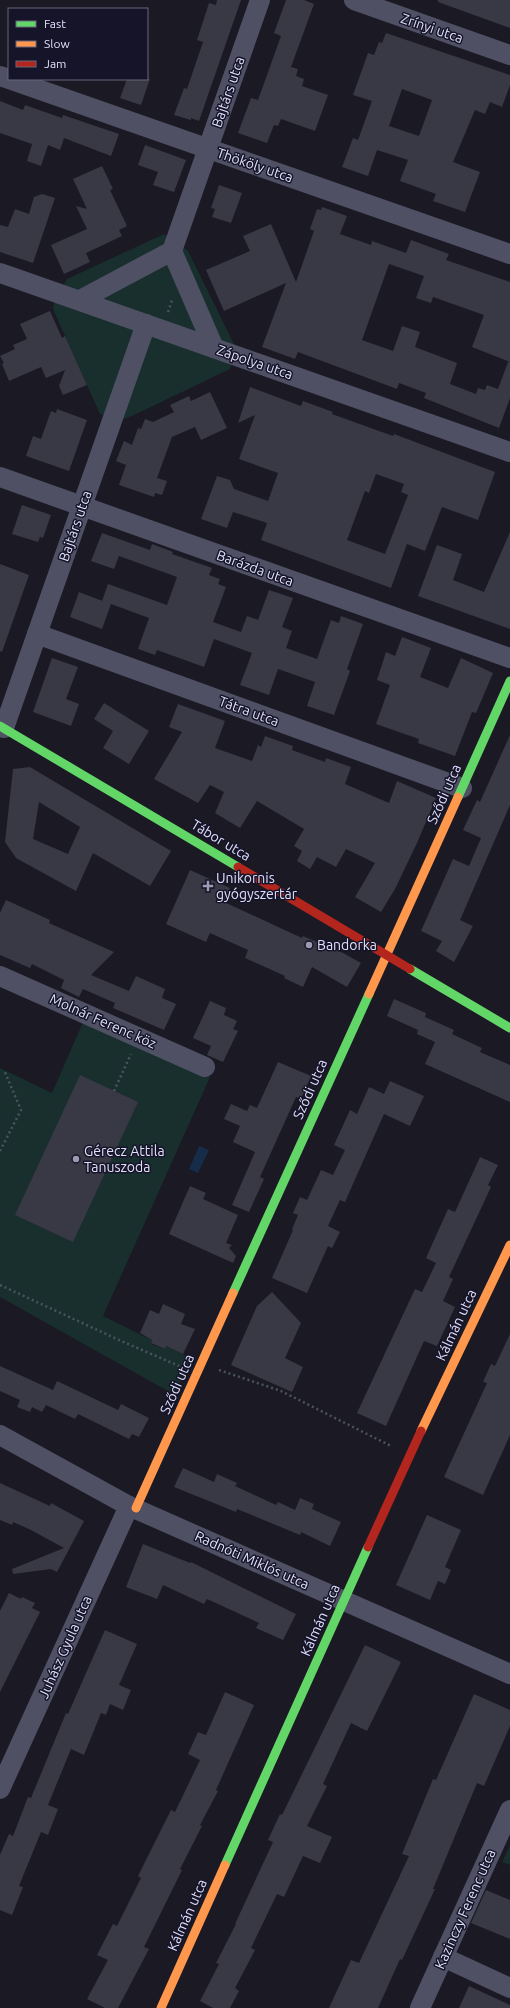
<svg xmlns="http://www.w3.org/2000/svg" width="510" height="2008" font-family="Ubuntu,sans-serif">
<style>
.green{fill:#182f2e}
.water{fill:#162c48}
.building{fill:#393845;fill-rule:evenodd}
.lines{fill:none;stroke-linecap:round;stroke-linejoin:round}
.path{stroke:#495460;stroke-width:2.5;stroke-dasharray:2 3;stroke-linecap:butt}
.street{stroke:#4f5064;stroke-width:20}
.fast{stroke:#63d668;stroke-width:9}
.slow{stroke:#ff974d;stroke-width:9}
.jam{stroke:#b3261e;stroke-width:9}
.poi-dot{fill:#9b9ab0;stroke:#161429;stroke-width:1.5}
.labels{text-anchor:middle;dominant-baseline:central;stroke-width:3;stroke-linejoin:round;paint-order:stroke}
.street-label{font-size:14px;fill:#e1e0fb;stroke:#161429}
.poi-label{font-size:14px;fill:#e1e0fb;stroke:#161429;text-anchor:start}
</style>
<rect width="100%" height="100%" fill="#1a1924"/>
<g class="green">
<path d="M 164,234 L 188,251 L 235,346 L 235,358 L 230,369 L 132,416 L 124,419 L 100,414 L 53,309 L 54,302 L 67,279 Z"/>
<path d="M 84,1020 L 210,1077 L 103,1316 L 152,1340 L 151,1344 L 164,1349 L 166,1346 L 191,1358 L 175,1395 L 0,1297 L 0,1068 L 52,1093 Z"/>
<path d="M 510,1845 L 510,1865 L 502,1862 Z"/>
</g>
<path class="water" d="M 199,1146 L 209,1150 L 198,1173 L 189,1169 Z"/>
<g class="building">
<path d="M 217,0 L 241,0 L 199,121 L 191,118 L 191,120 L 174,115 L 184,88 L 187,89 L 203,42 L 197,40 L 209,3 L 216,5 Z"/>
<path d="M 286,0 L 304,0 L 314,4 L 291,67 L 298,69 L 296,76 L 304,79 L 302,86 L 328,95 L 315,131 L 281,119 L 278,126 L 274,125 L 267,143 L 238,133 L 251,98 L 258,100 L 281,36 L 274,33 Z"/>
<path d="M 438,0 L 510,0 L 510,28 L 438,2 Z"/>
<path d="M 386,33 L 510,75 L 510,85 L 502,107 L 490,102 L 485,114 L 475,110 L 453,162 L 480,172 L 465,212 L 433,201 L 436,194 L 400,181 L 408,160 L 377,150 L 368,176 L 342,167 L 353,138 L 358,140 L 372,101 L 353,95 L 368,53 L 374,55 L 379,42 L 382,43 ZM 402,89 L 432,100 L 419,136 L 389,126 Z"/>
<path d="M 127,79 L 150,79 L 141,105 L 120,98 Z"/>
<path d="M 0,101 L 23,110 L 25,105 L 62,118 L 63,115 L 119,134 L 111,156 L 64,138 L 60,150 L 48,145 L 41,166 L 27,161 L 32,144 L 0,133 Z"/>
<path d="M 145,145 L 186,160 L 174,192 L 153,185 L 158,172 L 138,165 Z"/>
<path d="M 102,166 L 113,189 L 110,190 L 127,226 L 119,230 L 122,236 L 86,253 L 90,262 L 64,274 L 51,245 L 87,229 L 76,206 L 87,209 L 73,179 Z"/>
<path d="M 219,185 L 242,193 L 231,223 L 212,217 L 215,209 L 211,208 Z"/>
<path d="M 42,194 L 55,198 L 33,263 L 0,252 L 0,225 L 8,227 L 15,209 L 29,214 L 34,197 Z"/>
<path d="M 322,207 L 347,216 L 340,234 L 371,245 L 372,241 L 406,253 L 411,240 L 449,254 L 446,260 L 510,282 L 510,362 L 472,347 L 484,315 L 433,297 L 431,303 L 416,298 L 424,276 L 389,264 L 362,340 L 393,351 L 402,326 L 420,332 L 415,347 L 457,363 L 450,384 L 476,394 L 478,388 L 485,390 L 487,385 L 498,389 L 508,362 L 510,362 L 510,398 L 499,428 L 424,398 L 426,393 L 399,383 L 397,389 L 298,352 L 295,359 L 262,347 L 286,283 L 224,311 L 206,270 L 250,251 L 243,236 L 271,224 L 296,282 L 314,231 L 310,229 L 317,209 L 321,210 Z"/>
<path d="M 50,311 L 62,338 L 65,336 L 87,385 L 63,395 L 59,386 L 65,370 L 46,378 L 41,367 L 9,381 L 2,364 L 4,363 L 0,356 L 15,349 L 13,345 L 27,339 L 20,324 Z"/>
<path d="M 250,387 L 301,406 L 303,401 L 333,412 L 332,414 L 393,436 L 394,434 L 495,472 L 478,520 L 442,507 L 425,551 L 407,544 L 391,588 L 261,540 L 267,523 L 233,512 L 227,528 L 201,519 L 217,476 L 230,480 L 234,489 L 268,501 L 278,473 L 239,459 L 255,415 L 238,423 ZM 376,474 L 404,484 L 401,492 L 408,495 L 385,554 L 347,540 L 365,491 L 369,493 Z"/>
<path d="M 210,392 L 227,428 L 201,440 L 195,427 L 172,437 L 157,478 L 167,481 L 162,495 L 155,493 L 154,497 L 119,485 L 126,465 L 116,461 L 124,441 L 132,445 L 138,428 L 141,429 L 145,419 L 153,422 L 174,412 L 170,405 L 189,396 L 191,401 Z"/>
<path d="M 57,409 L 87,420 L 69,471 L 26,456 L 33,436 L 41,439 L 51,411 L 56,413 Z"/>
<path d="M 22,505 L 51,515 L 43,538 L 40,537 L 38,542 L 12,534 Z"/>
<path d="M 510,532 L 510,629 L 418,596 L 437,545 L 462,554 L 453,580 L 484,592 Z"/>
<path d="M 102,533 L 150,550 L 152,544 L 173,552 L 172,554 L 212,568 L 209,575 L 220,579 L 218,584 L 226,587 L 213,622 L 241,632 L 247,616 L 258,620 L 269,590 L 293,598 L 282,627 L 292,631 L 286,648 L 317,659 L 331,620 L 339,623 L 341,616 L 363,624 L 347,669 L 350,671 L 334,715 L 307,706 L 315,682 L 278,669 L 269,695 L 240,685 L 252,653 L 214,639 L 204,667 L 157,650 L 155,655 L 138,649 L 149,618 L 111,604 L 102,629 L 70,617 L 79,592 L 105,602 L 102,601 L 108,584 L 167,605 L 177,577 L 119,556 L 114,569 L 91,561 Z"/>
<path d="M 0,564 L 29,575 L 2,652 L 0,651 Z"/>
<path d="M 402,637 L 431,648 L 420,677 L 448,688 L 461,658 L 493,673 L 476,713 L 472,712 L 455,756 L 418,743 L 419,739 L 376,724 L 390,685 L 377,680 L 386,652 L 395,656 Z"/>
<path d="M 52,658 L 78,667 L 66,699 L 79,704 L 71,726 L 33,712 Z"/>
<path d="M 104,703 L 149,731 L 129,764 L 103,748 L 113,731 L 94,719 Z"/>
<path d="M 178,704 L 225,721 L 215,748 L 252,761 L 258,745 L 261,747 L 265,736 L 293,746 L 292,750 L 325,762 L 326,758 L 351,767 L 345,784 L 389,803 L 397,781 L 436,798 L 417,843 L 395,889 L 381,912 L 355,897 L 375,863 L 346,849 L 336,867 L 317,857 L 310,869 L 297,861 L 302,851 L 294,846 L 304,829 L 257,801 L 240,828 L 215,813 L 224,792 L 210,785 L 198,803 L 154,779 L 182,732 L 169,727 Z"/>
<path d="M 510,735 L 510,805 L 460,920 L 473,926 L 454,962 L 436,951 L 442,941 L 421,931 L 453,859 L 469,866 L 481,838 L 463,830 L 477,800 L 480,802 Z"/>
<path d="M 30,767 L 171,851 L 150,886 L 93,853 L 76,891 L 16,858 L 5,842 L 13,769 ZM 39,802 L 80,827 L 68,854 L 33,839 Z"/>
<path d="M 190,870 L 230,888 L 224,902 L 302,938 L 303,936 L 343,953 L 361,963 L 347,987 L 312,967 L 303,987 L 284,978 L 285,976 L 245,958 L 248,950 L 210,933 L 206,942 L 166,924 Z"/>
<path d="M 6,900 L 50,920 L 49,923 L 114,952 L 91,975 L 129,991 L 136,976 L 165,989 L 162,998 L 176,1004 L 164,1030 L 113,1008 L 115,1003 L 83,989 L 79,997 L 61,988 L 64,980 L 32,964 L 30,968 L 0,955 L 0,913 Z"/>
<path d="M 394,999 L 426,1013 L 425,1017 L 454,1030 L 452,1034 L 482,1048 L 480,1052 L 510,1065 L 510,1102 L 425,1064 L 435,1042 L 417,1034 L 418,1030 L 387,1016 Z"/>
<path d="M 210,1001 L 226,1008 L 224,1015 L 237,1021 L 233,1029 L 238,1031 L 223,1062 L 207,1055 L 211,1046 L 193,1038 Z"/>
<path d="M 278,1062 L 311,1076 L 301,1099 L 296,1097 L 260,1177 L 264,1179 L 249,1212 L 232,1205 L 255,1152 L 233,1142 L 240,1126 L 224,1119 L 231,1104 L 247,1111 L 250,1105 L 257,1108 Z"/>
<path d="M 80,1075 L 138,1102 L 73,1242 L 15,1215 Z"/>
<path d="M 390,1081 L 424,1096 L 410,1126 L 384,1114 L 345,1202 L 340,1200 L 328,1226 L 340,1232 L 332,1248 L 328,1246 L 307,1293 L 272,1278 L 293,1230 L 292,1229 L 298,1215 L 293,1213 L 300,1197 L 307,1200 L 321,1170 L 333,1175 L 345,1150 L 334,1145 L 350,1110 L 357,1114 L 369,1087 L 384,1094 Z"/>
<path d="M 480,1157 L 498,1165 L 488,1185 L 491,1187 L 449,1277 L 453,1279 L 443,1301 L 455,1307 L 437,1346 L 424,1341 L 386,1426 L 357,1413 L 415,1289 L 422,1292 L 436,1263 L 426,1258 L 448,1209 L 455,1212 Z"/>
<path d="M 190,1186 L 206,1193 L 203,1199 L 238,1215 L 226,1243 L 232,1245 L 229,1248 L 236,1256 L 233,1263 L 169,1234 Z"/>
<path d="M 272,1292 L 301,1323 L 285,1358 L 303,1367 L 292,1392 L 231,1365 L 257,1306 Z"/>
<path d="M 163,1304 L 185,1314 L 181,1324 L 195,1329 L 183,1354 L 166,1346 L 165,1349 L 151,1343 L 152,1340 L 140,1333 L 150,1310 L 159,1314 Z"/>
<path d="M 510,1334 L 510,1435 L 483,1495 L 444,1477 L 487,1383 L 483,1382 L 491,1364 L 495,1366 Z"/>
<path d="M 0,1366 L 53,1390 L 57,1381 L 118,1410 L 121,1404 L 149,1418 L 139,1437 L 132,1434 L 129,1439 L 78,1414 L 75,1419 L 46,1405 L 42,1412 L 32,1407 L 30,1412 L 17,1407 L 20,1400 L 0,1391 Z"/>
<path d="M 183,1468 L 214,1482 L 217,1474 L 237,1483 L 235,1486 L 276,1505 L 278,1502 L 295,1510 L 300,1498 L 314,1504 L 312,1509 L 341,1522 L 330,1546 L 301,1532 L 300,1535 L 237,1509 L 236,1512 L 174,1487 Z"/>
<path d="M 0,1483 L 50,1506 L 51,1503 L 84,1521 L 57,1572 L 51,1569 L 13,1574 L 12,1569 L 64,1548 L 31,1530 L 13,1522 L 12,1525 L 0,1520 Z"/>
<path d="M 427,1515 L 461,1530 L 445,1567 L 451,1570 L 445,1584 L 438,1581 L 430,1600 L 396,1585 Z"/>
<path d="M 143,1544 L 190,1563 L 191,1562 L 296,1614 L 283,1640 L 256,1628 L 259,1623 L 207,1599 L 204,1604 L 163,1585 L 157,1599 L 126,1587 Z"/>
<path d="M 9,1593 L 21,1599 L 22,1597 L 35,1603 L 32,1608 L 40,1612 L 0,1692 L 0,1611 Z"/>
<path d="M 105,1630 L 137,1644 L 119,1685 L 131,1690 L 123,1710 L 110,1704 L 106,1715 L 101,1713 L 84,1755 L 71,1749 L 48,1805 L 58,1809 L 48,1835 L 41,1832 L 19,1886 L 23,1887 L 12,1915 L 0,1910 L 0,1855 L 9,1834 L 13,1836 L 28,1797 L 31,1798 L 66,1713 L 68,1714 Z"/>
<path d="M 365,1645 L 401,1662 L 367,1731 L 351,1723 L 323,1784 L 327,1786 L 307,1826 L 332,1837 L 320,1863 L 303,1856 L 284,1897 L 277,1894 L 251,1948 L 255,1950 L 235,1988 L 239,1991 L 230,2008 L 213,2008 L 200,2001 L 219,1964 L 216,1963 L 236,1924 L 235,1924 L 273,1842 L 268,1840 L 280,1814 L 282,1815 Z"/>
<path d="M 225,1692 L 254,1705 L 216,1790 L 218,1791 L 200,1825 L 202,1826 L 180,1869 L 182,1870 L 144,1947 L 149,1949 L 118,2008 L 105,2008 L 87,1999 L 108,1960 L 97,1955 L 113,1924 L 117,1926 L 141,1878 L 138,1876 L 171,1810 L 175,1812 L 200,1760 L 188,1754 L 198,1732 L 206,1735 Z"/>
<path d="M 474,1694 L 510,1710 L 510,1726 L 484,1786 L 477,1783 L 433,1889 L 435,1889 L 402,1960 L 400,1959 L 378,2008 L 329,2008 L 351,1960 L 359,1963 L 409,1856 L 402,1854 L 433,1779 L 436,1780 Z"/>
<path d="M 486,1890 L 510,1900 L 510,1939 L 471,1923 Z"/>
<path d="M 469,1986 L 510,2005 L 510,2008 L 459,2008 Z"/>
</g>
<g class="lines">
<g class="path">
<path d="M 168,312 L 172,300"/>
<path d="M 114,1091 L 131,1054"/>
<path d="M 0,1151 L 21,1110 L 4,1070"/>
<path d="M 0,1285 L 119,1340 L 179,1366"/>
<path d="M 219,1370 L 281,1391 L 391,1446"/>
</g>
<g class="street">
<path d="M 354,0 L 510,55"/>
<path d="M 0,76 L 510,254"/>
<path d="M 172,251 L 260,0"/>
<path d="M 0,273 L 510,452"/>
<path d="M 80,300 L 172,251 L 214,348"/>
<path d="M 0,477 L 510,658"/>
<path d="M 37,634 L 462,788"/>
<path d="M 4,728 L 146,324"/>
<path d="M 0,976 L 205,1067"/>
<path d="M 0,1435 L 129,1506 L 510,1674"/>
<path d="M 0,1789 L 129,1506"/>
<path d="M 443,1957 L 510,1988"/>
<path d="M 420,2008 L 510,1810"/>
</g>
<g class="fast">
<path d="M 0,726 L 238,867"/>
<path d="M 458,797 L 510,681"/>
<path d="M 410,969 L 510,1028"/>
<path d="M 233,1293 L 369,994"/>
<path d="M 225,1865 L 368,1547"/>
</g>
<g class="slow">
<path d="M 369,994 L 458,797"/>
<path d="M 421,1431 L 510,1245"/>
<path d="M 136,1508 L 233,1293"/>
<path d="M 161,2008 L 225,1865"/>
</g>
<g class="jam">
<path d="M 238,867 L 410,969"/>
<path d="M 368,1547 L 421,1431"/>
</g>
</g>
<g class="poi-dot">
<path d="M206 880h4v4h4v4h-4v4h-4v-4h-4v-4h4z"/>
<circle cx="309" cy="945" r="4"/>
<circle cx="76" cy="1159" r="4"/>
</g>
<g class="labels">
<g class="street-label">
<text transform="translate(432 28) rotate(19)">Zrínyi utca</text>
<text transform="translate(228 92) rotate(-71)">Bajtárs utca</text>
<text transform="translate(255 165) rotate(19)">Thököly utca</text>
<text transform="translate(255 362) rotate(19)">Zápolya utca</text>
<text transform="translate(75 526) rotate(-71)">Bajtárs utca</text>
<text transform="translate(255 568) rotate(20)">Barázda utca</text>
<text transform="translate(249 711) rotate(20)">Tátra utca</text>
<text transform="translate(444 794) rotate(-66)">Sződi utca</text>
<text transform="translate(221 840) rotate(31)">Tábor utca</text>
<text transform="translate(103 1021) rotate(24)">Molnár Ferenc köz</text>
<text transform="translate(310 1089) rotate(-66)">Sződi utca</text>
<text transform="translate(456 1325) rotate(-65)">Kálmán utca</text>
<text transform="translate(177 1384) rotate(-66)">Sződi utca</text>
<text transform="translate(252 1560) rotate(24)">Radnóti Miklós utca</text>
<text transform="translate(320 1620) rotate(-66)">Kálmán utca</text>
<text transform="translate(65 1647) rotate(-66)">Juhász Gyula utca</text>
<text transform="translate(465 1909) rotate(-66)">Kazinczy Ferenc utca</text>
<text transform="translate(187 1915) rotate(-66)">Kálmán utca</text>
</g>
<g class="poi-label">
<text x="216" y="878">Unikornis<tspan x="216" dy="16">gyógyszertár</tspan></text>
<text x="317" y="945">Bandorka</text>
<text x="84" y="1151">Gérecz Attila<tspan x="84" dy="16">Tanuszoda</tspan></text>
</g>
</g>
<rect x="8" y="8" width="140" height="72" fill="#161429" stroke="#67667d"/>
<rect x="16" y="21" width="20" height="6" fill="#63d668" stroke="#67667d"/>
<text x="44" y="28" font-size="12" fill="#e1e0fb">Fast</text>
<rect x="16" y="41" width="20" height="6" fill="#ff974d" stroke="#67667d"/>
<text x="44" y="48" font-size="12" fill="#e1e0fb">Slow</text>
<rect x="16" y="61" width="20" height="6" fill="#b3261e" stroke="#67667d"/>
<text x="44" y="68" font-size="12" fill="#e1e0fb">Jam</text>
</svg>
